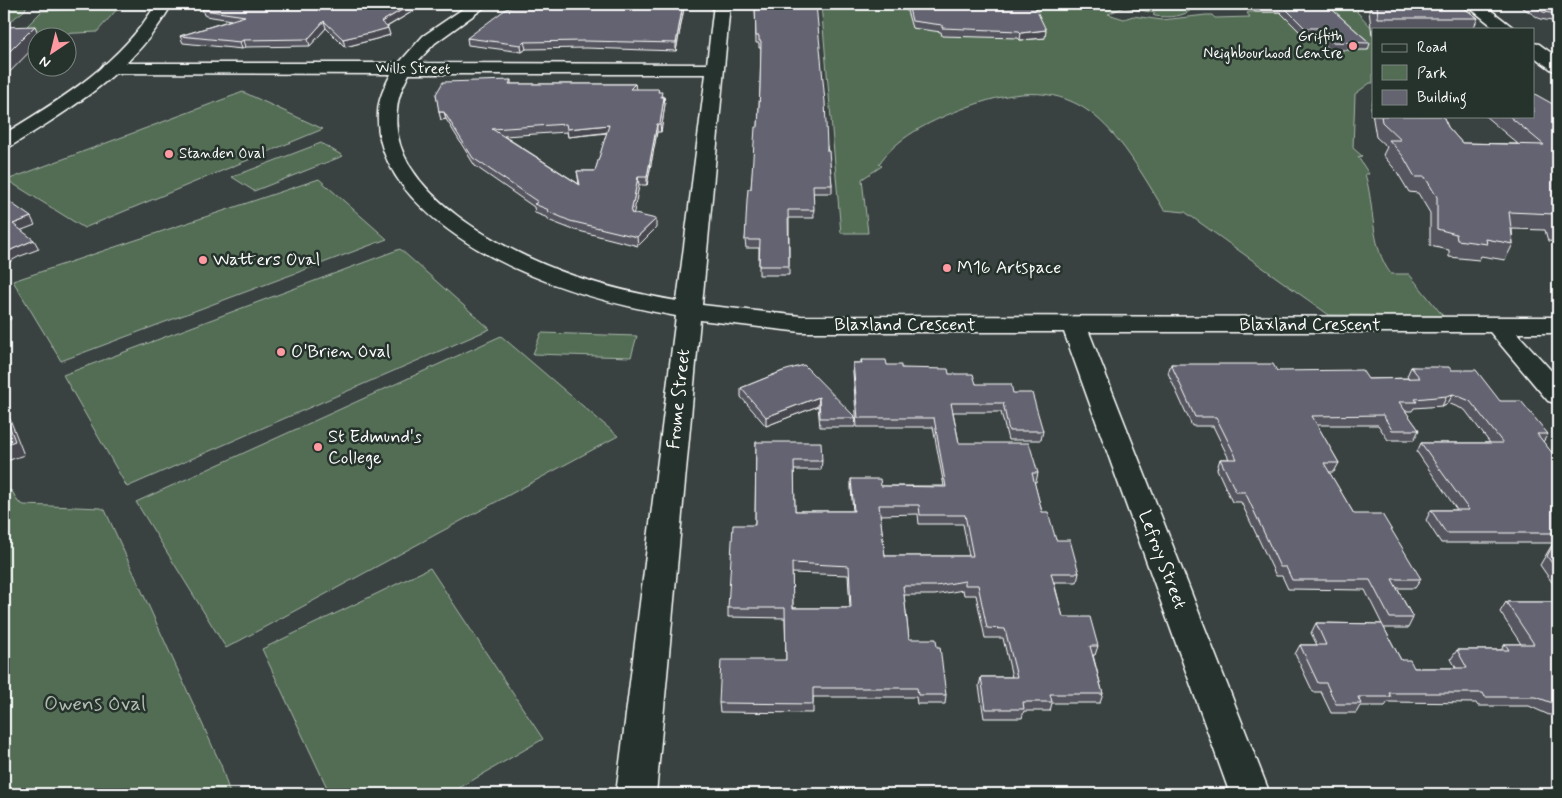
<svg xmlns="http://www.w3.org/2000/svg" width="1562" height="798" font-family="Mynerve,sans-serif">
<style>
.green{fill:#536d54;stroke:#a9b6aa}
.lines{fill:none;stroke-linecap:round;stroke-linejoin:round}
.street-casing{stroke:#fff;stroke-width:3}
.secondary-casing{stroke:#fff;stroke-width:3}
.street{fill:#26332d;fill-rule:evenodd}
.secondary{fill:#26332d;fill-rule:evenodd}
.wall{fill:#565661;stroke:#fff;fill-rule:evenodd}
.shaded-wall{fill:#46464f;stroke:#fff}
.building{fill:#646471;stroke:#fff;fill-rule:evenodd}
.poi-dot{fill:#ff9aa2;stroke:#26332d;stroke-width:2}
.labels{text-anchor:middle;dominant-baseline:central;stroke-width:5;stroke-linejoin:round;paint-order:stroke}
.far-poi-label{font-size:15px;fill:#fff;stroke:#26332d;text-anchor:end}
.far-street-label{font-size:15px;fill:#fff;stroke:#26332d}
.poi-label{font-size:18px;fill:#fff;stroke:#26332d;text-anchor:start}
.street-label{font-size:18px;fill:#fff;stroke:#26332d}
.near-park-label{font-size:21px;fill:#b2bdb2;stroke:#26332d}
</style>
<rect width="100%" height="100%" fill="#394241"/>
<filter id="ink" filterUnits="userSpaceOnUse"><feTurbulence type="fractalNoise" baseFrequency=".02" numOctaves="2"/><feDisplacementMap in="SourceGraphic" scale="10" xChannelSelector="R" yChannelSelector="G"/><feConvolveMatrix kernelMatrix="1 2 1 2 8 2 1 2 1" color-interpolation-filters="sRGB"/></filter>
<g filter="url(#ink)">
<g class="green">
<path d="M 4,4 L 27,4 L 25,10 L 4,26 Z"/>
<path d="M 821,4 L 1145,4 L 1157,6 L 1159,4 L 1176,4 L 1193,8 C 1185,17 1167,18 1155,16 L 1153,15 L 1155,13 L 1124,7 L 1108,14 L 1124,19 L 1133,16 L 1162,20 L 1206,15 L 1212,15 L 1215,18 L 1250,17 L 1247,13 L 1249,12 L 1324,12 L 1316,4 L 1359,5 L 1357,12 L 1373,29 L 1373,83 L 1370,83 L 1355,94 L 1353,148 L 1362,156 L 1358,157 L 1369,174 L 1365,174 C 1375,206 1370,247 1391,274 L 1409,274 L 1443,316 L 1329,315 L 1185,212 L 1164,210 C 1109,117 1074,64 957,111 C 929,122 896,138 879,164 L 882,166 L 862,179 L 868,233 L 841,233 Z"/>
<path d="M 119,7 L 97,32 L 17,36 L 42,11 Z"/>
<path d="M 243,92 L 323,129 L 84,228 L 7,180 Z"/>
<path d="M 321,143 L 343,156 L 254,191 L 232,177 Z"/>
<path d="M 319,179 L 387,239 L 61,361 L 13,281 Z"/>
<path d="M 400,249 L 490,329 L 127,487 L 63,375 Z"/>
<path d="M 541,333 L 637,336 L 631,357 L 533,354 Z"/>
<path d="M 501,336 L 618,436 L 226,648 L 136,502 Z"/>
<path d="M 4,489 L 12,491 L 18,502 L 24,505 L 101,508 L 105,510 L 221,765 L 230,794 L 4,794 Z"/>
<path d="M 430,568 L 543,739 L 449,794 L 330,794 L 262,649 Z"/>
</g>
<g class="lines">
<g class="street-casing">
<path id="street" d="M 470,4 L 489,4 L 435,43 L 416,63 L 707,64 L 714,4 L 730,4 L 702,305 L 801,316 L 1558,317 L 1558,333 L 1517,333 L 1558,378 L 1558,404 L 1548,401 L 1490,332 L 1089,332 L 1270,794 L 1230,794 L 1064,332 L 801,332 L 700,320 L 656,794 L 616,794 L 676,316 C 620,306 563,291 512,267 C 454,240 374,186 378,113 C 378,99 385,86 391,74 L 110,73 L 104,72 L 101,68 L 104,64 L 110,63 L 399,63 L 423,36 ZM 409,74 L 706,74 L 677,301 C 642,295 607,287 574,276 C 510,254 386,193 397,110 C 398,96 403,86 409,74 Z"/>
</g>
<g class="secondary-casing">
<g id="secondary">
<path d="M 156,4 L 172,4 C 134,71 74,107 11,146 L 4,148 L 4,134 C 62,99 121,63 156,4 Z"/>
<path d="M 1465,4 L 1483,4 L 1515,29 L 1496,29 Z"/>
<path d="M 1533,43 L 1539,44 L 1558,58 L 1558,71 L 1552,70 L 1533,56 Z"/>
</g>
</g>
<use href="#street" class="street"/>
<use href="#secondary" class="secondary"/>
</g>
<g class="wall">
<path d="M 204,4 L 425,4 L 387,27 L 390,35 L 376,39 L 345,47 L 326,28 L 310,46 L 245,47 L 242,49 L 183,43 L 180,36 L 231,20 L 206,16 L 204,15 L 202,8 L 205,7 Z"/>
<path d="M 755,4 L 827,146 L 832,185 L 832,193 L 813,193 L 814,218 L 789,218 L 789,275 L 759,275 L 759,248 L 746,248 L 745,240 L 758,127 L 760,88 L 761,48 L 759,48 L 759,43 L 756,43 Z"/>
<path d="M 905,4 L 996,4 L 1045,38 L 1020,40 L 1018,38 L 942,36 L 941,32 L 912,28 Z"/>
<path d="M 1247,4 L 1326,4 L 1370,43 L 1368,50 L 1328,50 L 1318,35 L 1303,35 L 1280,12 L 1255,12 Z"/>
<path d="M 1372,4 L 1458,4 L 1478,18 L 1473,29 L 1373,29 L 1373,35 L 1372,35 L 1369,11 Z"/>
<path d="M 1517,4 L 1558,4 L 1558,21 L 1552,21 L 1540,19 Z"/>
<path d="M 684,8 L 676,51 L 586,48 L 526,49 L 522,52 L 468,45 L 467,38 Z"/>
<path d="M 511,80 L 511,84 L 635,84 L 635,89 L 659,92 L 663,97 L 664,97 L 665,104 L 661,132 L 657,132 L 647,185 L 639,185 L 633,214 L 656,228 L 638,246 L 571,229 L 548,220 L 548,218 L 535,213 L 534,207 L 475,166 L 446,119 L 441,120 L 436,94 ZM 567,132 L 568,137 L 607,133 L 595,171 L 577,171 L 579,184 L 504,136 Z"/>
<path d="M 1373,101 L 1373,116 L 1443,116 L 1448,127 L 1462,143 L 1518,144 L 1485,116 L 1533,116 L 1558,107 L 1558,242 L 1548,241 L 1545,230 L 1512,229 L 1513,244 L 1505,260 L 1481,256 L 1479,260 L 1449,257 L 1449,250 L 1430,246 L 1430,213 L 1418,193 L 1409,192 L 1397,172 L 1383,155 L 1387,147 L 1376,137 L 1371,107 Z"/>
<path d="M 861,360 L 901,368 L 949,374 L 976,384 L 1013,393 L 1043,431 L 1041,440 L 1008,440 L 1001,412 L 953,412 L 959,443 L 1038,473 L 1036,482 L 1034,482 L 1042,512 L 1056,540 L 1079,573 L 1077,582 L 1054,582 L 1063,617 L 1098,646 L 1095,655 L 1093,655 L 1103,694 L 1100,703 L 1052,703 L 1050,711 L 1024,711 L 1022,718 L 984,718 L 979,686 L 981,677 L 1012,677 L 1003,638 L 985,638 L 976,595 L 964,595 L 963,590 L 935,595 L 904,595 L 909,639 L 946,695 L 945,704 L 917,704 L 916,697 L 813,697 L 813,713 L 720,712 L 719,703 L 786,660 L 785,618 L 728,617 L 728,608 L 755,525 L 756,442 L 822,461 L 821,470 L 794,470 L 795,511 L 853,511 L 851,488 L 851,479 L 881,486 L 944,486 L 933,427 L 857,427 L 853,372 L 853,363 L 861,363 ZM 918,514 L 919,524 L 963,524 L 969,556 L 885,556 L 880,515 ZM 792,573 L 848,575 L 850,608 L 793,608 Z"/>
<path d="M 1171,364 L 1277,371 L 1368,379 L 1409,378 L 1407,376 L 1411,367 L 1451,370 L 1500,401 L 1548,434 L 1543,442 L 1558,460 L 1558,591 L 1540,565 L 1553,543 L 1441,543 L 1426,520 L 1431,510 L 1457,510 L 1417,452 L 1421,443 L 1490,443 L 1465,410 L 1448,403 L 1442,406 L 1414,408 L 1412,411 L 1405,411 L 1419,430 L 1414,440 L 1388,440 L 1378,425 L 1317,425 L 1339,463 L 1334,472 L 1329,472 L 1354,514 L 1421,579 L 1415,588 L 1397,588 L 1413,618 L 1408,628 L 1384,628 L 1401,660 L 1414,668 L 1456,668 L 1451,659 L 1457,650 L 1501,650 L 1505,644 L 1521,644 L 1500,612 L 1506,602 L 1556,602 L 1558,600 L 1558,715 L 1549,715 L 1529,706 L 1478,706 L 1476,703 L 1388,702 L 1385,706 L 1360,706 L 1356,713 L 1331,713 L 1321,692 L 1313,692 L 1295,654 L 1300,645 L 1317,645 L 1311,633 L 1316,623 L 1382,624 L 1365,590 L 1288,589 L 1282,576 L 1276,576 L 1241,502 L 1232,502 L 1217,469 L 1220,459 L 1229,459 L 1213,426 L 1192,426 L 1168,373 Z"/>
<path d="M 783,371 L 856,418 L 855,427 L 820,427 L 818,406 L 766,426 L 741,397 L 741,388 Z"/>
</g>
<g class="shaded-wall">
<path d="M 412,4 L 425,4 L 383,29 L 381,22 Z"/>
<path d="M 683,4 L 684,8 L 676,51 L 676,43 Z"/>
<path d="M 324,21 L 326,28 L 310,46 L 308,39 Z"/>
<path d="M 35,26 L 40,38 L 38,38 L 38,43 L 4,78 L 4,57 Z"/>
<path d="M 388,28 L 390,35 L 376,39 L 345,47 L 343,39 Z"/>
<path d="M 1046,30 L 1045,38 L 1020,40 L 1021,33 Z"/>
<path d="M 243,40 L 245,47 L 242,49 L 240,42 Z"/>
<path d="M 524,42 L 526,49 L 522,52 L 521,45 Z"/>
<path d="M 635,84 L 636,91 L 630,89 Z"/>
<path d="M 664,97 L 665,104 L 661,132 L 660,124 Z"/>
<path d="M 439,112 L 444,112 L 446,119 L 441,120 Z"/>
<path d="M 657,124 L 657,132 L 647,185 L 647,177 Z"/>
<path d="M 609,125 L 610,132 L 568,137 L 567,129 Z"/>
<path d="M 638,177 L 639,185 L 632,222 L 631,213 Z"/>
<path d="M 31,217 L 35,225 L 17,232 L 13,224 Z"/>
<path d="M 656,219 L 656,228 L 638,246 L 637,237 Z"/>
<path d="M 34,240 L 39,249 L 18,257 L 4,265 L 4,254 L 13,249 Z"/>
<path d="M 4,302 L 11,319 L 4,321 Z"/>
<path d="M 1453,394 L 1448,403 L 1442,406 L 1447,396 Z"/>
<path d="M 819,397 L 818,406 L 766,426 L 766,417 Z"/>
<path d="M 4,405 L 6,409 L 24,455 L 4,462 Z"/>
</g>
<g class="building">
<path d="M 212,4 L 412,4 L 381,22 L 388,28 L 374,32 L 343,39 L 324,21 L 308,39 L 243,40 L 240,42 L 180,36 L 245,16 L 204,10 L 202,8 Z"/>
<path d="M 519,4 L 683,4 L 676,43 L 585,41 L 524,42 L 521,45 L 467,38 L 506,9 Z"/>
<path d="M 755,4 L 816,4 L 825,102 L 827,146 L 827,151 L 829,151 L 832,185 L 813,185 L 814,210 L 788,210 L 789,266 L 759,266 L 760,240 L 745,240 L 747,200 L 748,189 L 751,189 L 755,127 L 758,127 L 760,88 L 761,41 L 759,41 L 759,36 L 756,36 Z"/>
<path d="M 908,4 L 996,4 L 997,5 L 1034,5 L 1046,30 L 1021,33 L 1019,31 L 942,28 L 942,25 L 912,21 Z"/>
<path d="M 1255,4 L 1326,4 L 1370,43 L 1330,42 L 1320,28 L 1305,28 L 1282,5 L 1257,5 Z"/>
<path d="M 1377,4 L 1458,4 L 1478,18 L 1378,18 Z"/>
<path d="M 1531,4 L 1558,4 L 1558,14 L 1543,12 Z"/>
<path d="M 35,26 L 4,57 L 4,27 Z"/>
<path d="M 511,80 L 509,84 L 635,84 L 630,89 L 659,89 L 658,92 L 662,92 L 661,97 L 664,97 L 660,124 L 657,124 L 647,177 L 638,177 L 631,213 L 656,219 L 637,237 L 570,221 L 547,211 L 549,210 L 534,204 L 538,202 L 473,158 L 444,112 L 439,112 L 436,94 L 443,82 ZM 566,124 L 567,129 L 609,125 L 595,171 L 577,171 L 580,185 L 492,129 Z"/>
<path d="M 1533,93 L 1558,107 L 1558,225 L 1557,224 L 1554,214 L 1509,212 L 1513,244 L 1486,239 L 1487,244 L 1457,240 L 1456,234 L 1437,229 L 1437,197 L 1425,177 L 1415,177 L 1403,156 L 1389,140 L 1401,140 L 1382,122 L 1381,116 L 1443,116 L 1448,127 L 1462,143 L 1544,145 L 1509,116 L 1533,116 Z"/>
<path d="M 4,198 L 31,217 L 13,224 L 34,240 L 13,249 L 4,254 Z"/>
<path d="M 4,304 L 7,310 L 4,311 Z"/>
<path d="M 861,360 L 886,360 L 887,365 L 901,365 L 901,368 L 948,369 L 949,374 L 973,374 L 976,384 L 1011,384 L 1013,393 L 1032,393 L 1043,431 L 1009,431 L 1003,403 L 951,403 L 959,443 L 1029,443 L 1038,473 L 1032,473 L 1042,512 L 1048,512 L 1056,540 L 1070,540 L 1079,573 L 1051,573 L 1063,617 L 1090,617 L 1098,646 L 1090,646 L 1103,694 L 1050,694 L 1052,702 L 1023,702 L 1024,709 L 986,709 L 981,677 L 1017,677 L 1005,629 L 987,628 L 978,585 L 965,585 L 965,581 L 936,586 L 903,586 L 909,639 L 936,639 L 937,647 L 940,647 L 946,695 L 918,695 L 917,688 L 813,688 L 813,704 L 719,703 L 721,660 L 786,660 L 785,608 L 728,608 L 733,525 L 755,525 L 756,442 L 821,442 L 822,461 L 794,461 L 795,511 L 854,511 L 851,479 L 880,479 L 881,486 L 946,487 L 934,418 L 858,418 L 853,363 L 862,363 ZM 879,505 L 919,505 L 920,515 L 965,515 L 973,556 L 885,556 ZM 792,563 L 849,566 L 851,608 L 793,608 Z"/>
<path d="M 1171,364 L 1273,364 L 1277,371 L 1362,370 L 1368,379 L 1420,378 L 1411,367 L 1449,367 L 1451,370 L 1476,370 L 1500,401 L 1521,401 L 1548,434 L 1537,434 L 1558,460 L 1558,533 L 1446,533 L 1431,510 L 1469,510 L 1421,443 L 1503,443 L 1470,401 L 1453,394 L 1447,396 L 1415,399 L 1417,402 L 1399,402 L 1419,430 L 1392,430 L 1383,415 L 1312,416 L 1339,463 L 1324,463 L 1354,514 L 1382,514 L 1421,579 L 1392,579 L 1413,618 L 1390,618 L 1370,580 L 1292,580 L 1286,567 L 1280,567 L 1245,492 L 1236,492 L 1220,459 L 1237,459 L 1216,417 L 1195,417 Z"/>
<path d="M 804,365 L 856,418 L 820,418 L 819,397 L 766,417 L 741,388 L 783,371 Z"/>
<path d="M 4,411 L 15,441 L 4,445 Z"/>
<path d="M 1558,536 L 1558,572 L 1547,556 Z"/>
<path d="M 1506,602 L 1558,602 L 1558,705 L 1536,697 L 1485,697 L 1483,693 L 1389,693 L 1391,697 L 1358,697 L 1361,704 L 1336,704 L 1326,683 L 1318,683 L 1300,645 L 1326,645 L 1316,623 L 1382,624 L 1401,660 L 1410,660 L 1414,668 L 1467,668 L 1457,650 L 1509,650 L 1505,644 L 1534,644 Z"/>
</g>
</g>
<g class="poi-dot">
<circle cx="1353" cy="46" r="5"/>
<circle cx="169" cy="154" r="5"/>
<circle cx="203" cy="260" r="5"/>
<circle cx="947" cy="268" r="5"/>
<circle cx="281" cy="352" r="5"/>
<circle cx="318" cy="447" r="5"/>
</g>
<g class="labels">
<g class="far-poi-label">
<text x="1343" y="37">Griffith<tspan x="1343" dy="17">Neighbourhood Centre</tspan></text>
<text x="179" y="154" text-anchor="start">Standen Oval</text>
</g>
<g class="far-street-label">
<text transform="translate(413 69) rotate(1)">Wills Street</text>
</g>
<g class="poi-label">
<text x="213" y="260">Watters Oval</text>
<text x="957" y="268">M16 Artspace</text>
<text x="291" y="352">O'Brien Oval</text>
<text x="328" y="437">St Edmund's<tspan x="328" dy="21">College</tspan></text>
</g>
<g class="street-label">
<text x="905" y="325">Blaxland Crescent</text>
<text x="1310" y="325">Blaxland Crescent</text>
<text transform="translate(679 399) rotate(-84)">Frome Street</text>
<text transform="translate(1162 560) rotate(69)">Lefroy Street</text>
</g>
<g class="near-park-label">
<text x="95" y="704">Owens Oval</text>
</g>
</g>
<rect width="1562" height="798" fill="none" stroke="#26332d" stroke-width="20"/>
<rect x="10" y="10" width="1542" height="778" fill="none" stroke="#fff" stroke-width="2" filter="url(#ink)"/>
<rect x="1372" y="28" width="162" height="90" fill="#26332d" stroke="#7d8581"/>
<rect x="1382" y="44" width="25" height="8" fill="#26332d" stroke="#7d8581"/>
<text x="1417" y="52" font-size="15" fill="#ffffff">Road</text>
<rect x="1382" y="65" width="25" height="15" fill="#536d54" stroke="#7d8581"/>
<text x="1417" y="78" font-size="15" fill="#ffffff">Park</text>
<rect x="1382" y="90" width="25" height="15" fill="#646471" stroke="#7d8581"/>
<text x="1417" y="102" font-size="15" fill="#ffffff">Building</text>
<g transform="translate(52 52) rotate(215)"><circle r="24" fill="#26332d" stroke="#7d8581"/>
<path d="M0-4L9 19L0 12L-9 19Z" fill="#ff9aa2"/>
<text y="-8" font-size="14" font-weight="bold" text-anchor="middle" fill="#ffffff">N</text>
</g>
</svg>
